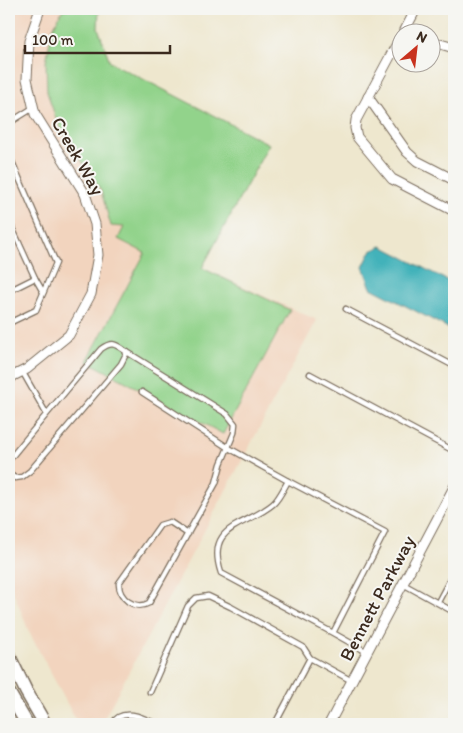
<svg xmlns="http://www.w3.org/2000/svg" width="463" height="733" font-family="Itim,sans-serif">
<style>
.built{fill:#f2d4be}
.green{fill:#92d38b;stroke:#667e54}
.water{fill:#42b2ba;stroke:#3e6e6c}
.lines{fill:none;stroke-linecap:round;stroke-linejoin:round}
.lane-casing{stroke:#7a6c5c;stroke-width:7}
.street-casing{stroke:#7a6c5c;stroke-width:11}
.secondary-casing{stroke:#7a6c5c;stroke-width:15}
.lane{stroke:#fff;stroke-width:4.5}
.street{stroke:#fff;stroke-width:9}
.secondary{stroke:#fff;stroke-width:12}
.labels{text-anchor:middle;dominant-baseline:central;stroke-width:4;stroke-linejoin:round;paint-order:stroke}
.street-label{font-size:19px;fill:#3b2a1e;stroke:#f6f6f2}
</style>
<rect width="100%" height="100%" fill="#f6f6f2"/>
<filter id="ink" filterUnits="userSpaceOnUse"><feTurbulence type="fractalNoise" baseFrequency=".02" numOctaves="2"/><feDisplacementMap in="SourceGraphic" scale="10" xChannelSelector="R" yChannelSelector="G"/><feConvolveMatrix kernelMatrix="1 2 1 2 8 2 1 2 1" color-interpolation-filters="sRGB"/></filter>
<filter id="wash" filterUnits="userSpaceOnUse"><feTurbulence type="fractalNoise" baseFrequency=".0096" numOctaves="4" result="noise"/><feDisplacementMap in="SourceGraphic" scale="20" xChannelSelector="R" yChannelSelector="G"/><feGaussianBlur stdDeviation="1.12" result="paint"/><feColorMatrix in="noise" values="0 0 0 0 0 0 0 0 0 0 0 0 0 0 0 0 0 1.4 0 .05"/><feComposite in="paint" operator="in"/></filter>
<g filter="url(#wash)">
<rect width="100%" height="100%" fill="#eee7ce"/>
<path class="built" d="M 9,9 L 99,9 L 98,28 L 110,62 L 269,144 L 202,268 L 317,320 L 101,724 L 78,724 L 29,632 L 9,581 Z"/>
<path class="green" d="M 63,9 L 99,9 L 98,28 L 110,62 L 269,144 L 202,268 L 290,310 L 223,434 L 87,361 L 145,253 L 118,239 L 124,227 L 111,226 L 101,191 L 57,122 L 47,92 L 46,62 L 52,30 Z"/>
<path class="water" d="M 382,246 L 454,284 L 454,331 L 371,288 L 363,267 L 371,251 Z"/>
</g>
<g filter="url(#ink)">
<g class="lines">
<g class="lane-casing">
<g id="lane">
<path d="M 9,123 L 33,108"/>
<path d="M 9,155 L 56,263 L 36,310 L 9,323"/>
<path d="M 9,221 L 35,278 L 43,292"/>
<path d="M 9,291 L 35,278"/>
<path d="M 346,309 L 454,366"/>
<path d="M 127,352 L 227,414 L 235,424 L 234,433 L 221,464 L 216,483 L 149,603 C 135,611 118,598 119,583 L 160,525 L 170,522 L 188,534"/>
<path d="M 22,371 L 46,413"/>
<path d="M 310,374 L 454,451"/>
<path d="M 142,392 L 227,447 L 288,481"/>
<path d="M 9,460 C 39,423 70,386 101,349 C 113,340 116,345 127,352 L 121,364 L 30,471 L 22,477 L 15,478 L 9,474"/>
<path d="M 403,584 L 454,612"/>
<path d="M 438,602 L 454,572"/>
<path d="M 333,633 L 221,573 C 205,524 246,527 273,504 C 279,499 284,488 288,481 L 385,532 L 333,633 L 367,652"/>
<path d="M 150,692 L 188,606 L 196,598 L 208,596 L 231,607 L 303,647 L 310,658 L 352,681"/>
<path d="M 112,724 C 122,707 142,717 156,724"/>
<path d="M 275,724 L 310,658"/>
</g>
</g>
<g class="street-casing">
<g id="street">
<path d="M 404,32 L 416,9"/>
<path d="M 400,38 L 356,120 L 355,128 L 357,137 L 392,179 L 454,211"/>
<path d="M 430,41 L 454,48"/>
<path d="M 368,97 L 407,152 L 417,161 L 454,180"/>
<path d="M 9,381 L 13,376 L 27,369 L 69,335 L 91,294 L 98,255 L 95,224 L 85,194 L 35,114 L 27,79 L 29,41 L 40,9"/>
<path d="M 329,724 L 454,487"/>
</g>
</g>
<g class="secondary-casing">
<g id="secondary">
<path d="M 9,656 L 26,691 L 45,724"/>
<path d="M 9,693 L 27,724"/>
</g>
</g>
<use href="#lane" class="lane"/>
<use href="#street" class="street"/>
<use href="#secondary" class="secondary"/>
</g>
</g>
<g class="labels">
<g class="street-label">
<text transform="translate(78 156) rotate(60)">Creek Way</text>
<text transform="translate(377 598) rotate(-62)">Bennett Parkway</text>
</g>
</g>
<rect width="463" height="733" fill="none" stroke="#f6f6f2" stroke-width="30"/>
<g transform="translate(416 48) rotate(28)"><circle r="24" fill="#f6f6f2" stroke="#aba49d"/>
<path d="M0-4L9 19L0 12L-9 19Z" fill="#c8321e"/>
<text y="-8" font-size="14" font-weight="bold" text-anchor="middle" fill="#3b2a1e">N</text>
</g>
<path d="M25 45v8h145v-8" fill="none" stroke="#3b2a1e" stroke-width="2.5"/>
<text x="32" y="45" font-size="15" fill="#3b2a1e" stroke="#f6f6f2" stroke-width="4" paint-order="stroke">100 m</text>
</svg>
